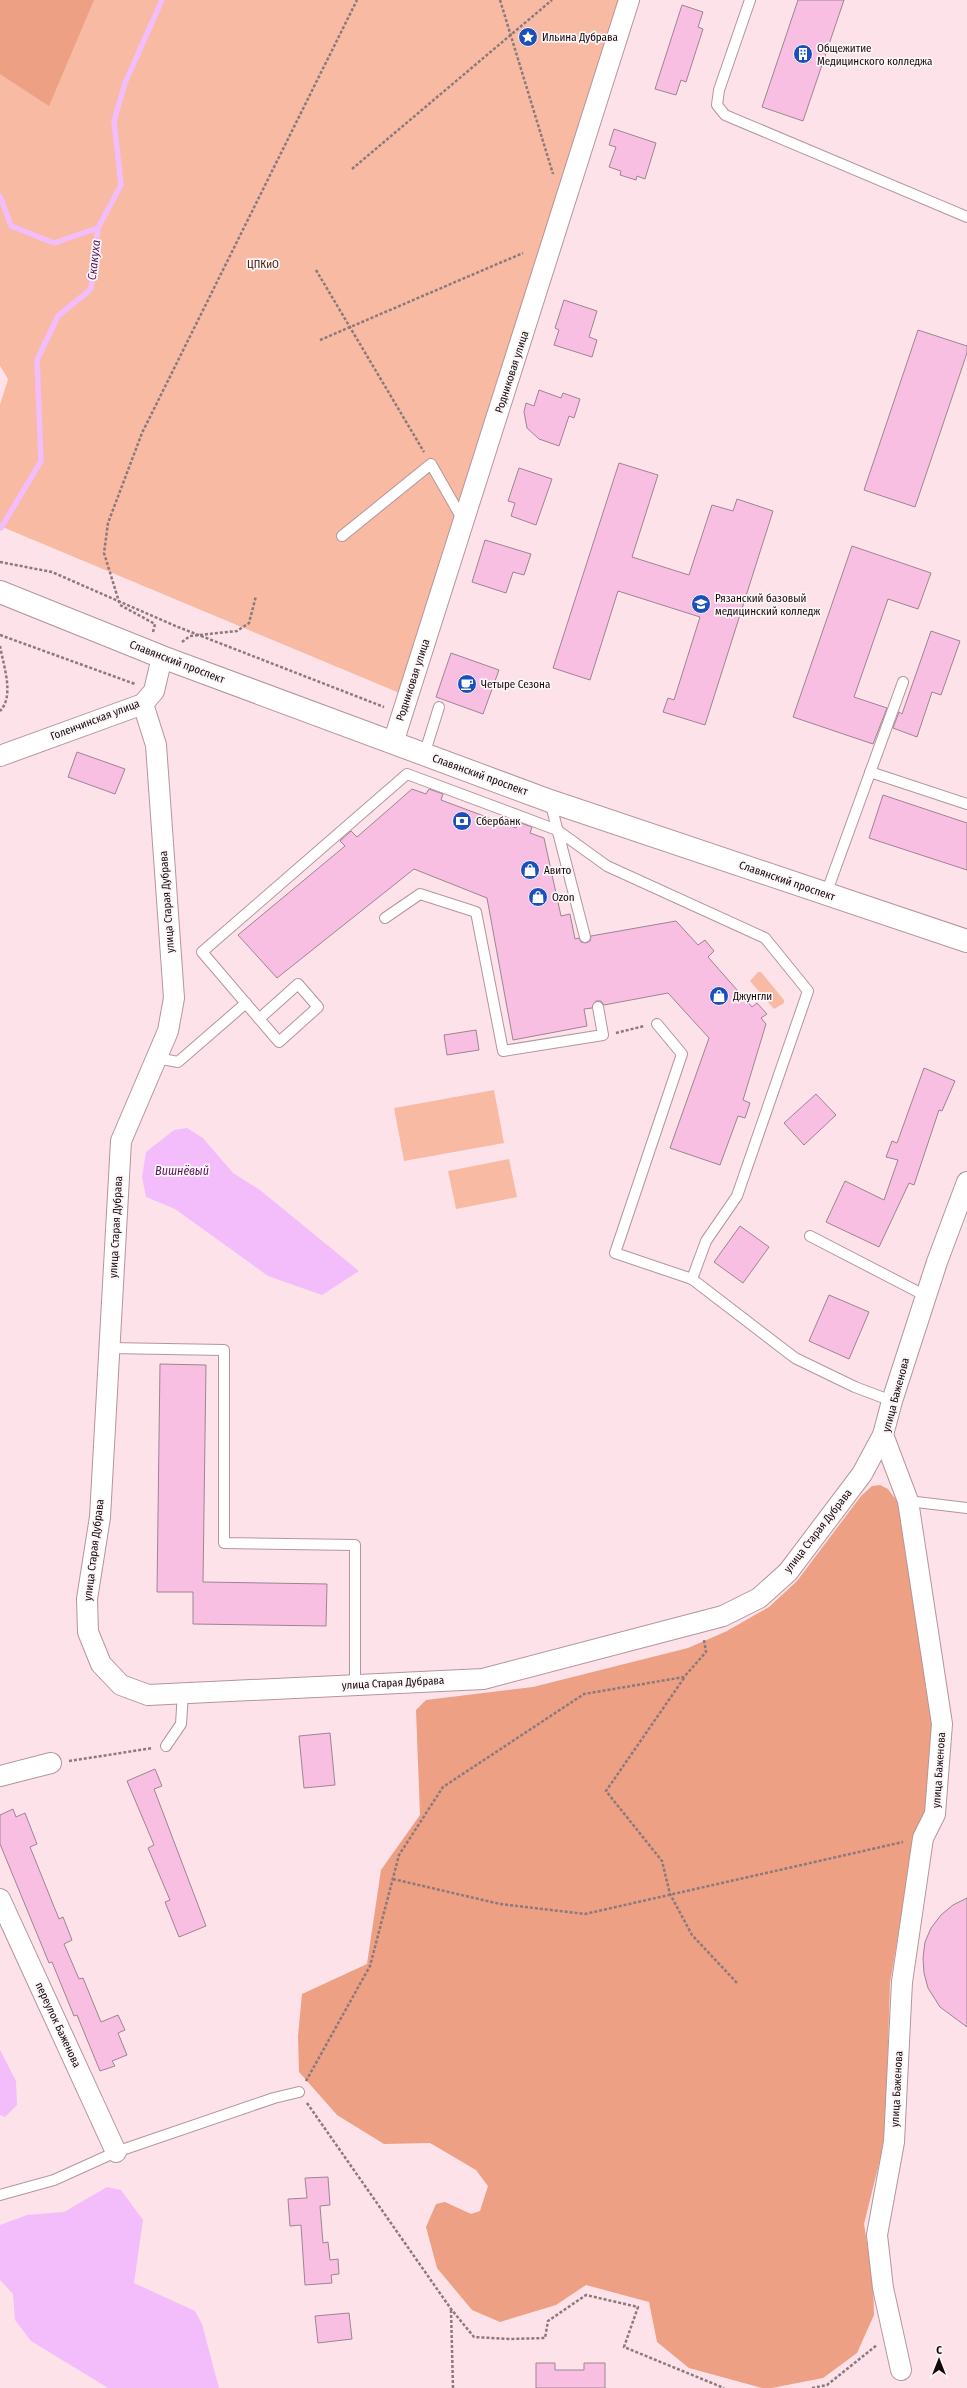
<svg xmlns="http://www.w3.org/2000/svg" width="967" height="2388" font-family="'Fira Sans Condensed',sans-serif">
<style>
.green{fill:#f8baa2}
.forest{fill:#eda083}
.water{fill:#f2bdfa}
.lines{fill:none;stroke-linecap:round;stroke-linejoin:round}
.stream{stroke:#f2bdfa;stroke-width:5.5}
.building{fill:#f9bfe2;stroke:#9d8493}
.lane-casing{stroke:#b4959d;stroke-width:12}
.street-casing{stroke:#b4959d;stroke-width:22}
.secondary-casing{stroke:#b4959d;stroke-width:24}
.path{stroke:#8b797d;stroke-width:2.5;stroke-dasharray:3 2;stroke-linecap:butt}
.lane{stroke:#fff;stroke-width:10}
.street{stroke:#fff;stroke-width:20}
.secondary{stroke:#fff;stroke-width:22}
.labels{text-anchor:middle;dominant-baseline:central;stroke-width:3.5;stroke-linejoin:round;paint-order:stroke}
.poi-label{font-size:11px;fill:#13090b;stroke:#fdf6f8;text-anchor:start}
.park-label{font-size:11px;fill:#481905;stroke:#fdf6f8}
.street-label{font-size:11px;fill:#13090b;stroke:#fdf6f8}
.water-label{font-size:12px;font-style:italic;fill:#54165d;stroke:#fdf6f8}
</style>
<rect width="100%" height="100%" fill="#fde3e9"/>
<g class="green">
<path d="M 0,0 L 623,0 L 402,694 L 0,526 L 0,405 L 8,379 L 0,366 Z"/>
<path d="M 758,972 L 761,972 L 784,1000 L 784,1003 L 774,1009 L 750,981 Z"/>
<path d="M 494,1090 L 504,1143 L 404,1161 L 394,1108 Z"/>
<path d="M 509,1159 L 517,1197 L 456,1209 L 448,1171 Z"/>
</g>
<g class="forest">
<path d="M 0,0 L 94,0 L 49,106 L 0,74 Z"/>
<path d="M 880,1485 L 888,1489 L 897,1501 L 910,1560 L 933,1723 L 927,1813 L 915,1835 L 890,1983 L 885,2139 L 864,2224 L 873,2280 L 874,2315 L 857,2353 L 823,2378 L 772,2388 L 762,2388 L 689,2368 L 657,2342 L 649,2302 L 586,2285 L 556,2305 L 500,2322 L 472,2310 L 437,2268 L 426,2227 L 436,2204 L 445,2202 L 471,2214 L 480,2211 L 488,2186 L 476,2170 L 430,2143 L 384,2144 L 337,2115 L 299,2072 L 298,2036 L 302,1994 L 367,1964 L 381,1870 L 420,1815 L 416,1710 L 426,1700 L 533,1687 L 688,1648 L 727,1631 L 769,1607 L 797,1581 L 861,1496 L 872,1486 Z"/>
</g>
<g class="water">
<path d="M 187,1128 L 203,1138 L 233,1173 L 260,1190 L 359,1271 L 322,1295 L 268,1276 L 175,1209 L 146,1197 L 142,1177 L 146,1152 L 174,1130 Z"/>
<path d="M 0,2050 L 16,2081 L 17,2105 L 5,2117 L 0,2115 Z"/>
<path d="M 107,2187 L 121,2190 L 143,2220 L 134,2283 L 195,2311 L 202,2324 L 219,2388 L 108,2388 L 31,2341 L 15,2320 L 13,2294 L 0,2280 L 0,2225 L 27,2215 L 64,2212 Z"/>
</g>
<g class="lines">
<g class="stream">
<path d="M 0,196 L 11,226 L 54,243 L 98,228"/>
<path d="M 1,528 L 41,461 L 37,360 L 58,316 L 91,289 L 98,228 L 121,185 L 114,121 L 125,83 L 162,0"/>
</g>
</g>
<g class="building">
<path d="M 798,0 L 844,0 L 803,121 L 762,107 Z"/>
<path d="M 682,5 L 703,12 L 698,27 L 703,29 L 686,82 L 681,80 L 676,95 L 655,89 Z"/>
<path d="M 614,129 L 656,143 L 645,179 L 637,176 L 636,180 L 620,175 L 621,171 L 609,167 L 616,147 L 609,145 Z"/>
<path d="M 564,300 L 597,311 L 589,337 L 597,340 L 592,357 L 554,345 L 559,330 L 555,328 Z"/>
<path d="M 918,330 L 967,346 L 967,353 L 915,507 L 864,490 Z"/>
<path d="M 539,390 L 561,398 L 563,393 L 580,399 L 574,418 L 569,416 L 559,446 L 539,439 L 527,428 L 524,412 L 526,403 L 534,406 Z"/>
<path d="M 619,463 L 658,475 L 632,557 L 689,575 L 712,505 L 733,511 L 737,499 L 773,511 L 705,725 L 663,712 L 668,698 L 674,700 L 700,617 L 618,591 L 590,680 L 553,668 Z"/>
<path d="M 519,468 L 552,479 L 536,525 L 511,516 L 515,503 L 508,501 Z"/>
<path d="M 485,540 L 531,554 L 524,575 L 513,572 L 506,593 L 472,582 Z"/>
<path d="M 852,546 L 931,573 L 918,609 L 888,599 L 854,697 L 887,708 L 873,744 L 793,717 Z"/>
<path d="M 931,631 L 960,641 L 941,695 L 932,692 L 917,737 L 893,728 L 899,712 L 902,714 Z"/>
<path d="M 451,653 L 499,670 L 483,714 L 436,697 Z"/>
<path d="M 77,752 L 125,769 L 115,794 L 68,777 Z"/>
<path d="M 412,789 L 426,794 L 429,789 L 443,794 L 441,800 L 516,828 L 518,822 L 532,827 L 530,833 L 544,838 L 561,916 L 570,914 L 575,939 L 579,938 L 581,942 L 586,943 L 590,941 L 591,936 L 676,921 L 698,945 L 705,940 L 714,951 L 708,957 L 752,1007 L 757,1003 L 767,1014 L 761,1018 L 766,1024 L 743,1100 L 750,1103 L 745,1118 L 738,1116 L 720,1165 L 670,1148 L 709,1038 L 668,993 L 604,1005 L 601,1001 L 596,1001 L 592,1008 L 584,1009 L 587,1026 L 513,1040 L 487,898 L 414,869 L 277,978 L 238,935 L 345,846 L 340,841 L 351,831 L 357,837 Z"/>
<path d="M 883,795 L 967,823 L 967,870 L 869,838 Z"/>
<path d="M 476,1030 L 479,1050 L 447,1055 L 444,1035 Z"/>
<path d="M 924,1068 L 955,1081 L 942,1111 L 939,1110 L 914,1185 L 909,1183 L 879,1247 L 826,1222 L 845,1181 L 884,1200 L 898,1160 L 886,1157 L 892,1141 L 897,1143 Z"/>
<path d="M 816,1094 L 836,1115 L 804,1145 L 784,1123 Z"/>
<path d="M 740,1226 L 769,1247 L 743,1283 L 714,1262 Z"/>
<path d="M 829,1295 L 869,1312 L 849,1359 L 809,1341 Z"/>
<path d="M 160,1364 L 206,1365 L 203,1582 L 327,1584 L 326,1626 L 193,1624 L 193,1592 L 157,1592 Z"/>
<path d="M 330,1733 L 335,1785 L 304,1788 L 299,1736 Z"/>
<path d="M 155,1769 L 162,1786 L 154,1789 L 206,1926 L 179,1937 L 165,1902 L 170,1900 L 148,1848 L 154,1845 L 127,1781 Z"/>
<path d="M 13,1809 L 16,1817 L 25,1813 L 37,1844 L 30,1847 L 59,1919 L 63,1917 L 72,1940 L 64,1944 L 79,1979 L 83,1978 L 101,2022 L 118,2015 L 125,2030 L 118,2033 L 127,2055 L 112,2061 L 115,2066 L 100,2071 L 77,2015 L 74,2016 L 52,1962 L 49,1963 L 0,1844 L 0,1815 Z"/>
<path d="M 967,1898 L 967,2027 L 940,2007 L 928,1988 L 924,1973 L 923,1958 L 925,1942 L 931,1928 L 941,1915 L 953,1905 Z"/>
<path d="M 328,2177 L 330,2205 L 320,2206 L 323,2243 L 328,2242 L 330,2260 L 338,2259 L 339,2274 L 331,2275 L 332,2283 L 305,2285 L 301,2225 L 290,2226 L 288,2199 L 307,2198 L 305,2178 Z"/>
<path d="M 349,2313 L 352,2339 L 318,2343 L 315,2316 Z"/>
<path d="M 536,2363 L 555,2363 L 555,2370 L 584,2370 L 584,2363 L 605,2363 L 605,2388 L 536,2388 Z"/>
</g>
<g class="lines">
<g class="lane-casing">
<g id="lane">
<path d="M 750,0 L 719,90 L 717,105 L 725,115 L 967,217"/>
<path d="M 342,536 L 431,464 L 464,522"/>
<path d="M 424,755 L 439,707"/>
<path d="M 870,772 L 967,804"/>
<path d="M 550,801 L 585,937"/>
<path d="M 826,894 L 903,682"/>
<path d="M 385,918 L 420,894 L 476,912 L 503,1051 L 603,1035 L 598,1007"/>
<path d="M 259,1019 L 298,984 L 318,1007 L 279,1042 L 202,952 L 407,774 L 557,830 L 607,866 L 765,938 L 808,991 L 737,1196 L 706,1241 L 692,1279 L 615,1253 L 682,1054 L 657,1024"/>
<path d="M 157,1058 L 178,1062 L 246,1003"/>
<path d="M 810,1236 L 926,1296"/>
<path d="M 692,1279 L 795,1358 L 855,1387 L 892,1401"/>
<path d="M 109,1348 L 224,1350 L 224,1543 L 355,1545 L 355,1685"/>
<path d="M 908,1501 L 967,1508"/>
<path d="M 166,1746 L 181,1724 L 183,1693"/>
<path d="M 0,2195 L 54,2180 L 116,2152 L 274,2098 L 299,2092"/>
</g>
</g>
<g class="street-casing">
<g id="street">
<path d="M 143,704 L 156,745 L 174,998 L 168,1031 L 121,1141 L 100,1517 L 87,1599 L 88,1632 L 101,1664 L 121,1685 L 148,1695 L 483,1679 L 723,1616 L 759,1598 L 788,1572 L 862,1474 L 883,1435"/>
<path d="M 393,743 L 629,0"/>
<path d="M 0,756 L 143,704 L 154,691 L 162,657"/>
<path d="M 0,1776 L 51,1763"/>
<path d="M 0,1899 L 116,2152"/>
<path d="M 901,2370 L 883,2288 L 877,2235 L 894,2142 L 902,1982 L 923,1838 L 935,1814 L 942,1724 L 908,1501 L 883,1435 L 892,1401 L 937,1262 L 967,1182"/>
</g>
</g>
<g class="secondary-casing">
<path id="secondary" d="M 0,592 L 162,657 L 550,801 L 967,941"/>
</g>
<g class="path">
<path d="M 500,0 L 553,174"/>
<path d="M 352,169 L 552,0"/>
<path d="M 316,270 L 424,452"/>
<path d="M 320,340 L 523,253"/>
<path d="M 0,562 L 52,572 L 178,627 L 384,707"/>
<path d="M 153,632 L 155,624 L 120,605 L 104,553 L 108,523 L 142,433 L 357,0"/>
<path d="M 0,635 L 135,684"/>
<path d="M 182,642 L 190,636 L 237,631 L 249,623 L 256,596"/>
<path d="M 0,646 C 3,664 15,696 0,711"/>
<path d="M 616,1033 L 644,1026"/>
<path d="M 684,1678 L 606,1791 L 662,1861 L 670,1894 L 692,1935 L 738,1984"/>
<path d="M 69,1761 L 153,1748"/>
<path d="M 393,1879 L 500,1904 L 585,1914 L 903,1842"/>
<path d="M 306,2081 L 370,1966 L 399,1855 L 443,1787 L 584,1694 L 684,1677 L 706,1652 L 704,1640"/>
<path d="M 307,2103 L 451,2309 L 474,2337 L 510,2339 L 545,2338 L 548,2321 L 586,2295 L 638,2307 L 624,2347 L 724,2388"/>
<path d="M 451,2310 L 453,2388"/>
<path d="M 812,2388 L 827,2385 L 877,2345"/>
</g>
<use href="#lane" class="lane"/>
<use href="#street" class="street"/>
<use href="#secondary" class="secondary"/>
</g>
<defs>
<g id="sight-disc" transform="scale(1)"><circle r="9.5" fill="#1a4fbc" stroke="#fdf6f8"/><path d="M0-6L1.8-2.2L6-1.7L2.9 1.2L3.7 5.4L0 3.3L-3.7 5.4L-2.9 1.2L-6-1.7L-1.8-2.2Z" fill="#fff"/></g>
<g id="building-disc" transform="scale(1)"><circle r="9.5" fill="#1a4fbc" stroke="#fdf6f8"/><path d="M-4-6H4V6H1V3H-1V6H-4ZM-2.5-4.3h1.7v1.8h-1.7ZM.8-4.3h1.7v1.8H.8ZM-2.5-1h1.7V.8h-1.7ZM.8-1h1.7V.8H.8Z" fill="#fff"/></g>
<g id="university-disc" transform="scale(1)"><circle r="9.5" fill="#1a4fbc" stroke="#fdf6f8"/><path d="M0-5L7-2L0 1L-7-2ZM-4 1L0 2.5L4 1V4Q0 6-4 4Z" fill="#fff"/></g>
<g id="cafe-disc" transform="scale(1)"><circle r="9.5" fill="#1a4fbc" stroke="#fdf6f8"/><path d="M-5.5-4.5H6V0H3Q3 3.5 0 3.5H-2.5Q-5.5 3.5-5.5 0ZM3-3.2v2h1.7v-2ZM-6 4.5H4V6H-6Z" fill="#fff"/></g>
<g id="bank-disc" transform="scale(1)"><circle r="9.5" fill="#1a4fbc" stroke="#fdf6f8"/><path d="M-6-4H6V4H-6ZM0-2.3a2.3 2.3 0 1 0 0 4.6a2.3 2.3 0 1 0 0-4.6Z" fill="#fff"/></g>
<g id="shop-disc" transform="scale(1)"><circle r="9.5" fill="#1a4fbc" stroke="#fdf6f8"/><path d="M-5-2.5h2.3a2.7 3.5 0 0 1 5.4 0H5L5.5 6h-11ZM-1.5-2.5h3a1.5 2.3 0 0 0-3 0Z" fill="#fff"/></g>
</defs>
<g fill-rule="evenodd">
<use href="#sight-disc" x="528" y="37"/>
<use href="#building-disc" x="803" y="54"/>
<use href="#university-disc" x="701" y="604"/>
<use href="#cafe-disc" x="467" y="684"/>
<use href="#bank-disc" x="462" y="821"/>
<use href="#shop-disc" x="530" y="870"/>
<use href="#shop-disc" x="538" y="897"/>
<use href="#shop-disc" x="719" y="996"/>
</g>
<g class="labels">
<g class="poi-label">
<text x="542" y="37">Ильина Дубрава</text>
<text x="817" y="48">Общежитие<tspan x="817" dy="13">Медицинского колледжа</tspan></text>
<text x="715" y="598">Рязанский базовый<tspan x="715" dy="13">медицинский колледж</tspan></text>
<text x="481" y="684">Четыре Сезона</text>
<text x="476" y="821">Сбербанк</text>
<text x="544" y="870">Авито</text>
<text x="552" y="897">Ozon</text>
<text x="733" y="996">Джунгли</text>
</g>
<g class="park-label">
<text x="263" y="264">ЦПКиО</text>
</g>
<g class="street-label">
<text transform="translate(512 372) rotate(-72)">Родниковая улица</text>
<text transform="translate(177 662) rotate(21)">Славянский проспект</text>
<text transform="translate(413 680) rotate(-72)">Родниковая улица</text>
<text transform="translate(95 720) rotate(-21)">Голенчинская улица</text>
<text transform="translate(480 775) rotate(20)">Славянский проспект</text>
<text transform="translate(787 881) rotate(19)">Славянский проспект</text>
<text transform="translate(167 902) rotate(-94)">улица Старая Дубрава</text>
<text transform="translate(116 1227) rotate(-87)">улица Старая Дубрава</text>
<text transform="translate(896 1395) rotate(-75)">улица Баженова</text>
<text transform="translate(818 1531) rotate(-52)">улица Старая Дубрава</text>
<text transform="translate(94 1550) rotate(-83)">улица Старая Дубрава</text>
<text transform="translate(393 1683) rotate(-3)">улица Старая Дубрава</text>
<text transform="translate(939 1770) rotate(-86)">улица Баженова</text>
<text transform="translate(58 2025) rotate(65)">переулок Баженова</text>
<text transform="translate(897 2089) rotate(-87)">улица Баженова</text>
</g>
<g class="water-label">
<text transform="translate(94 260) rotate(-84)">Скакуха</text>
<text x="182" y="1171">Вишнёвый</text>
</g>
</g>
<g transform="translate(939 2360)" stroke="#fdf6f8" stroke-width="3" paint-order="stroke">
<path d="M0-3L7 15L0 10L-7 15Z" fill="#13090b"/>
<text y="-6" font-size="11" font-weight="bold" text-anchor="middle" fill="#13090b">С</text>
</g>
</svg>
